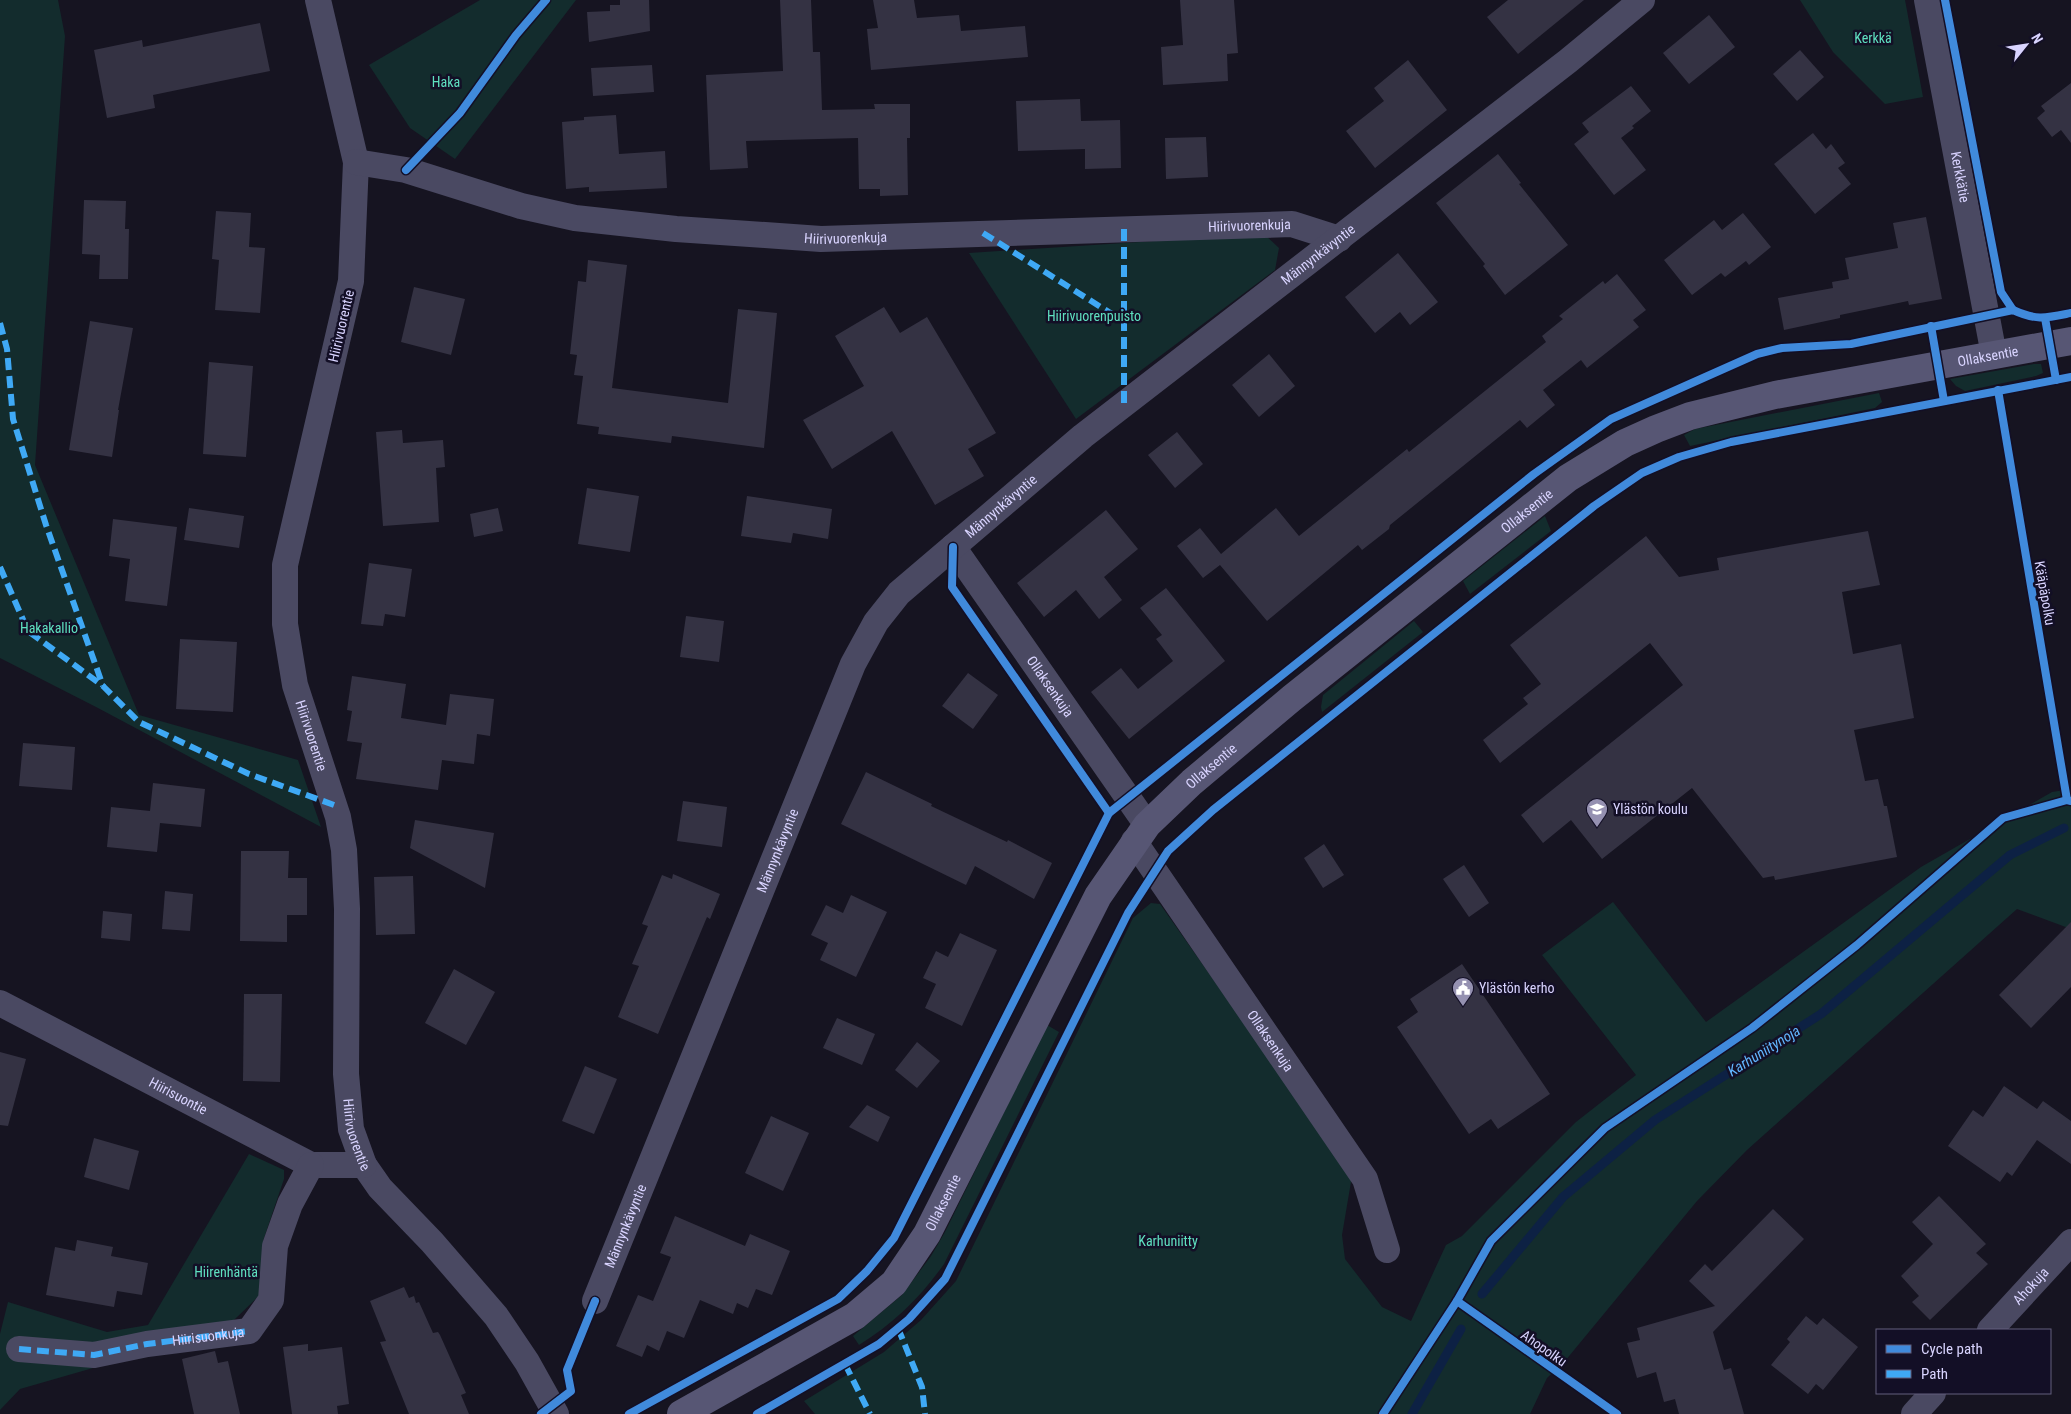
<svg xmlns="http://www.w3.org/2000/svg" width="2071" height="1414" font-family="'Roboto Condensed',sans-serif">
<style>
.green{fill:#132c2d}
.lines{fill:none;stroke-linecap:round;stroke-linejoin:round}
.stream{stroke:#0d2144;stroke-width:9}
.building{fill:#343243}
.street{stroke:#4a4962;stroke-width:26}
.secondary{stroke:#575674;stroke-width:28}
.quiet{stroke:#3fa9f5;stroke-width:6;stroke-dasharray:12 6;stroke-linecap:butt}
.cycleway-casing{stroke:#130f26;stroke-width:11}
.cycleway{stroke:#408adc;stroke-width:8}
.labels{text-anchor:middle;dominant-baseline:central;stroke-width:5;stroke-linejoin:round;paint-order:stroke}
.park-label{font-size:14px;fill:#5fe0c0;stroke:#130f26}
.street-label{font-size:14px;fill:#d9d4ff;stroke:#130f26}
.poi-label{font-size:14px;fill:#d9d4ff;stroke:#130f26;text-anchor:start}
.water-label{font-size:15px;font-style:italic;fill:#62b6ff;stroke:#130f26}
</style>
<rect width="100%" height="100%" fill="#161421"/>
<g class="green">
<path d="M 0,0 L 58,0 L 65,36 L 35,465 L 139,715 L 298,760 L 321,827 L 98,708 L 0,658 Z"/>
<path d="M 480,0 L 576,0 L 455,159 L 410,128 L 369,65 Z"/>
<path d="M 1800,0 L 1905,0 L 1923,97 L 1885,104 L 1833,52 Z"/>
<path d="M 1264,234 L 1279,248 L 1275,270 L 1076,419 L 969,253 Z"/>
<path d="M 2034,364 L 2041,364 L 2043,373 L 2036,376 L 1965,391 L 1956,386 L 1950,379 Z"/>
<path d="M 1879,393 L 1882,402 L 1875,408 L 1690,446 L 1684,435 L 1695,429 Z"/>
<path d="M 1545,516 L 1551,531 L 1470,594 L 1463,581 Z"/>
<path d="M 1414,621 L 1423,632 L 1322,712 L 1321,707 L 1323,695 Z"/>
<path d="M 2071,789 L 2071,929 L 2017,909 L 1747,1150 L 1697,1201 L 1565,1361 L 1547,1378 L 1530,1414 L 815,1414 L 804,1401 L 884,1352 L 921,1320 L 956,1281 L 1133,918 L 1151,903 L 1160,904 L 1352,1176 L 1342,1235 L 1345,1259 L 1382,1307 L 1411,1321 L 1446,1245 L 1462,1236 L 1576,1122 L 1636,1075 L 1542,955 L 1613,902 L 1706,1022 L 1921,867 L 2052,792 Z"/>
<path d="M 1047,1025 L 1059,1032 L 944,1264 C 921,1297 893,1324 859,1345 L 853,1336 L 902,1295 L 931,1256 L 945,1232 Z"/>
<path d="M 249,1154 L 284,1170 L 284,1179 L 263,1241 L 266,1289 L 208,1345 L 159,1349 L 20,1389 L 0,1410 L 0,1334 L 8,1302 L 107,1332 L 148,1325 Z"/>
</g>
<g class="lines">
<g class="stream">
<path d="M 1482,1294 L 1563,1197 L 1655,1120 L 1821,1014 L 2010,855 L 2064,828"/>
<path d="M 1412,1414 L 1461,1329"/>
</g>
</g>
<g class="building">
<path d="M 620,0 L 649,0 L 650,31 L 589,42 L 587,12 L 610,11 L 610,5 L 620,5 Z"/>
<path d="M 780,0 L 811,0 L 813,52 L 820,52 L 822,110 L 875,109 L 874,104 L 910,104 L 910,138 L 907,138 L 908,195 L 880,196 L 880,189 L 859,189 L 858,138 L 746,141 L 748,168 L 710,170 L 706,75 L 783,71 Z"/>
<path d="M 873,0 L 914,0 L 917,18 L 959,15 L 961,31 L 1025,26 L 1028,57 L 871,70 L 867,29 L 878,28 Z"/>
<path d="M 1180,0 L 1234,0 L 1238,53 L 1227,54 L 1228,81 L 1163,85 L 1161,47 L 1183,45 Z"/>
<path d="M 1508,0 L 1584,0 L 1518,54 L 1487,17 Z"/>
<path d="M 1709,15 L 1735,47 L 1689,84 L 1663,53 Z"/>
<path d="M 260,23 L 270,71 L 153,95 L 155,108 L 107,118 L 94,50 L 142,40 L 143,47 Z"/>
<path d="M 1800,50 L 1824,77 L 1797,101 L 1773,74 Z"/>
<path d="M 1408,60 L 1447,110 L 1375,168 L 1346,131 L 1384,101 L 1374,88 Z"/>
<path d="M 652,65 L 654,92 L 593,96 L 591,68 Z"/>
<path d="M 2071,83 L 2071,143 L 2061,130 L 2052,137 L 2037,118 L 2045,111 L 2041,106 Z"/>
<path d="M 1631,86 L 1651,111 L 1632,126 L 1634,128 L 1621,138 L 1646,170 L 1614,195 L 1574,144 L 1589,132 L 1582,123 Z"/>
<path d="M 1080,99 L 1081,121 L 1120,120 L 1121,168 L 1085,169 L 1085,149 L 1018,151 L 1016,101 Z"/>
<path d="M 616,115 L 619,154 L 665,151 L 667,188 L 589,192 L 589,187 L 566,189 L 562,122 L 584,120 L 584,117 Z"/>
<path d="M 1813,133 L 1826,149 L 1831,144 L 1845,163 L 1838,168 L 1851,184 L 1815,214 L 1774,164 Z"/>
<path d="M 1206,137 L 1208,177 L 1166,179 L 1165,138 Z"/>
<path d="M 1498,154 L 1521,183 L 1519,184 L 1568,245 L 1505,295 L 1483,266 L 1485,264 L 1436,203 Z"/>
<path d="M 84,200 L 126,201 L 125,229 L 129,229 L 128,279 L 99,279 L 100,255 L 82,254 Z"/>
<path d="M 216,211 L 251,213 L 249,247 L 265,248 L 260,313 L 215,310 L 219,260 L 212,259 Z"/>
<path d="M 1743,213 L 1771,247 L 1749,265 L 1746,261 L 1725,277 L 1721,273 L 1692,295 L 1664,260 L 1714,220 L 1722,230 Z"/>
<path d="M 1926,217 L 1942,299 L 1909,305 L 1908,301 L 1840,315 L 1840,318 L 1784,330 L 1778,298 L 1833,288 L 1832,282 L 1849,279 L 1845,258 L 1898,248 L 1893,223 Z"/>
<path d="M 1398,253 L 1438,302 L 1410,325 L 1400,312 L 1375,333 L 1345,297 Z"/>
<path d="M 588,260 L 627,265 L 612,388 L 728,403 L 738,309 L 777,313 L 764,448 L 672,436 L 671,443 L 598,434 L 599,427 L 577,424 L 583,376 L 574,375 L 577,355 L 570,354 L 578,281 L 586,282 Z"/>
<path d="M 1617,274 L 1646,310 L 1633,320 L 1639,327 L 1587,368 L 1581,360 L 1543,390 L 1555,405 L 1527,428 L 1520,420 L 1390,525 L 1389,529 L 1362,550 L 1358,545 L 1267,621 L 1220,565 L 1203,578 L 1177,546 L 1200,528 L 1221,554 L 1276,508 L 1299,536 L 1407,449 L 1409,452 L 1546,342 L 1542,336 L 1563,319 L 1559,316 L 1603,281 L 1605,284 Z"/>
<path d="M 414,287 L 465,299 L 451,355 L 401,342 Z"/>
<path d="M 884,307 L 900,333 L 927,317 L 996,433 L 968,449 L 984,476 L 935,505 L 892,431 L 832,469 L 803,420 L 864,386 L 835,336 Z"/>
<path d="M 90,321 L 133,328 L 118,410 L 119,410 L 112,457 L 69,450 Z"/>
<path d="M 1269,354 L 1295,386 L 1259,417 L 1232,385 Z"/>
<path d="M 209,362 L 253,366 L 246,457 L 203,454 Z"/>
<path d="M 402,430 L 403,443 L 443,440 L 445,467 L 436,468 L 439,522 L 383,526 L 376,432 Z"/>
<path d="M 1177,432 L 1203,464 L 1175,488 L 1148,455 Z"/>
<path d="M 587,488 L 639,496 L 630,552 L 578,544 Z"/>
<path d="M 747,496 L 832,509 L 828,539 L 793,533 L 791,543 L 741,536 Z"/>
<path d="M 189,508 L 244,516 L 239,548 L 184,540 Z"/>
<path d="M 498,508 L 503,531 L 474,537 L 470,514 Z"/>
<path d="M 1106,510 L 1138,549 L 1104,577 L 1122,600 L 1099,619 L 1076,590 L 1044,617 L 1017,583 Z"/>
<path d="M 113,519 L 177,527 L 167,606 L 125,601 L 130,559 L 109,556 Z"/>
<path d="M 1868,531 L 1880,585 L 1842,592 L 1853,654 L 1901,644 L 1914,718 L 1854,730 L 1865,781 L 1878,779 L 1884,806 L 1887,806 L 1897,857 L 1775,880 L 1774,876 L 1763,878 L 1692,788 L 1602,859 L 1571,820 L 1543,843 L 1521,815 L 1683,685 L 1650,643 L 1500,763 L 1483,740 L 1528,704 L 1523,698 L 1541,684 L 1510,645 L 1646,536 L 1679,577 L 1719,570 L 1717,558 Z"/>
<path d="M 369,563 L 412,569 L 405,617 L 385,614 L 383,626 L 361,624 Z"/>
<path d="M 1166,588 L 1225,661 L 1129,739 L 1091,692 L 1121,668 L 1138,689 L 1173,661 L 1156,639 L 1162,635 L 1140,608 Z"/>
<path d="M 686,616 L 724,621 L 719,662 L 680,657 Z"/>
<path d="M 180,639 L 237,642 L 233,712 L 176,709 Z"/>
<path d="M 968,673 L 998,695 L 973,729 L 942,706 Z"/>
<path d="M 352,676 L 406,684 L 401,718 L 446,725 L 450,694 L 494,699 L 490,736 L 477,734 L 474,764 L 442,760 L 438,790 L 356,779 L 362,743 L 347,741 L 352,711 L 347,710 Z"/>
<path d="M 23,743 L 75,747 L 72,790 L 19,786 Z"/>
<path d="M 866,772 L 932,804 L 931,806 L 1007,842 L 1008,840 L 1052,863 L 1034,899 L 975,866 L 966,885 L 841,824 Z"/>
<path d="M 153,783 L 205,789 L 201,827 L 160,823 L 157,852 L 107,847 L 111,807 L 150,811 Z"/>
<path d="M 683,801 L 727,807 L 722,847 L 677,841 Z"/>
<path d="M 415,820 L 494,833 L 485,888 L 410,848 Z"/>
<path d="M 1324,844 L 1344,875 L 1323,888 L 1304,858 Z"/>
<path d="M 241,851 L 289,851 L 288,878 L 307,878 L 307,915 L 287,915 L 287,942 L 240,941 Z"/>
<path d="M 1464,865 L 1489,903 L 1469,917 L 1443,879 Z"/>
<path d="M 673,874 L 720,894 L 710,919 L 707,917 L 658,1034 L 618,1017 L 639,966 L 632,964 L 648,926 L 642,924 L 662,875 L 672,879 Z"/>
<path d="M 413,876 L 415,934 L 376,935 L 374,877 Z"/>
<path d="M 165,891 L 193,894 L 190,931 L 162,929 Z"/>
<path d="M 851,895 L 887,912 L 856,977 L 820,960 L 828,943 L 811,935 L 826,905 L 843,913 Z"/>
<path d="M 103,911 L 132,914 L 130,941 L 101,938 Z"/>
<path d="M 2071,922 L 2071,987 L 2031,1028 L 1999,995 Z"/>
<path d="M 960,933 L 997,950 L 962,1026 L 925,1008 L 936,984 L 923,978 L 936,951 L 948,957 Z"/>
<path d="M 1462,964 L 1550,1094 L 1498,1129 L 1491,1119 L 1469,1134 L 1397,1027 L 1418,1012 L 1410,999 Z"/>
<path d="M 454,969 L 495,992 L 466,1045 L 425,1023 Z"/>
<path d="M 244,994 L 282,994 L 280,1082 L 243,1081 Z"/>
<path d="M 837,1018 L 875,1034 L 862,1065 L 823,1048 Z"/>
<path d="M 917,1042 L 940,1061 L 917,1088 L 895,1070 Z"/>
<path d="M 0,1052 L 26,1059 L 8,1126 L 0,1125 Z"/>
<path d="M 585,1066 L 617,1079 L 594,1134 L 562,1121 Z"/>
<path d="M 2004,1086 L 2037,1109 L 2043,1101 L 2071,1121 L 2071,1164 L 2037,1140 L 2012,1176 L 2007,1172 L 2000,1182 L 1948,1146 L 1973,1110 L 1983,1117 Z"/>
<path d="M 867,1105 L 890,1117 L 878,1142 L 849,1127 Z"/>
<path d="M 771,1116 L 809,1133 L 783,1191 L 745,1173 Z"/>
<path d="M 94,1138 L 139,1151 L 129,1190 L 84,1177 Z"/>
<path d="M 1939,1196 L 1986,1244 L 1976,1253 L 1988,1264 L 1930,1320 L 1912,1302 L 1919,1296 L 1901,1276 L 1933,1244 L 1912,1222 Z"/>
<path d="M 1773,1209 L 1804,1239 L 1713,1332 L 1724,1370 L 1731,1368 L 1744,1414 L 1679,1414 L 1675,1399 L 1664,1402 L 1656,1372 L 1637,1378 L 1627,1343 L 1640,1340 L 1637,1328 L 1715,1306 L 1689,1281 L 1705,1264 L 1712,1271 Z"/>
<path d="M 675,1216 L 745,1246 L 750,1234 L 790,1251 L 772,1295 L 756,1289 L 748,1308 L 737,1303 L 733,1314 L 700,1300 L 684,1338 L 667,1331 L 659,1351 L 647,1345 L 642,1357 L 616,1346 L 638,1295 L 653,1301 L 671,1257 L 660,1253 Z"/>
<path d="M 77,1240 L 113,1247 L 111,1256 L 148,1263 L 142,1295 L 117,1291 L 114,1307 L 46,1295 L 55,1247 L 75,1251 Z"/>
<path d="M 404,1287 L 409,1298 L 414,1296 L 416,1303 L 419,1302 L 433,1333 L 438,1332 L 440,1335 L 466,1393 L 461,1395 L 469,1414 L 409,1414 L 380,1342 L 386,1341 L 370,1301 Z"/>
<path d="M 1806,1316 L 1817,1325 L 1823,1318 L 1858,1347 L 1823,1390 L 1816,1384 L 1808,1394 L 1771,1365 L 1790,1342 L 1787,1339 Z"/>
<path d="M 308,1344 L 308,1351 L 342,1347 L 349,1404 L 337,1406 L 338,1414 L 292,1414 L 283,1347 Z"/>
<path d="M 215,1351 L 218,1363 L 228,1361 L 240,1414 L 194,1414 L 182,1359 Z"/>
</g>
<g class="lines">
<g class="street">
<path id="s1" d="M 318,0 L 356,162 L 351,281 L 285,565 L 285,624 L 295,685 L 338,817 L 344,850 L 347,909 L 346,1074 L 351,1129 L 364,1165 L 380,1188 L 432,1242 L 496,1316 L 527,1362 L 556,1414"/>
<path id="s2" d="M 1927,0 L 1994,355"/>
<path id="s3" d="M 356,162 L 406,170 L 521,206 L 575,218 L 676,229 L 765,235 L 821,239 L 1292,224 L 1339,239"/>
<path id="s4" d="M 953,547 L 1147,825"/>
<path id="s5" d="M 1134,841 L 1365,1179 L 1387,1250"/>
<path id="s6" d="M 0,1003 L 311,1165 L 364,1165"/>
<path id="s7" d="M 595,1301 L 853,664 L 876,622 L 899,593 L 1083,436 L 1568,61 L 1642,0"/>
<path id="s8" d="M 1990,1330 L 2071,1242"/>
<path id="s9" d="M 19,1349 L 94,1355 L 147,1344 L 249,1331 L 271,1300 L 275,1246 L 290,1204 L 311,1165"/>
<path d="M 1914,1414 L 1933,1393"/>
</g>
<path class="secondary" id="s10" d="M 681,1414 L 855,1316 L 894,1283 L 927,1234 L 1098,896 L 1147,825 L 1192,782 L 1292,698 L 1568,478 L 1625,443 L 1656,429 L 1690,416 L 1775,395 L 2071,341"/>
<g class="quiet">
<path d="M 1124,229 L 1124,404"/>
<path d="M 983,233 L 1123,321"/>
<path d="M 0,323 L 7,349 L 13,419 L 46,525 L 103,686"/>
<path d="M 0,567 L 28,631 L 103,686 L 139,722 L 249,774 L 334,805"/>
<path d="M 898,1328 L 922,1387 L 925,1414"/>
<path d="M 19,1349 L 94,1355 L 147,1344 L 249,1331"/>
<path d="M 845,1364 L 870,1414"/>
</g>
<g class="cycleway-casing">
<g id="cycleway">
<path d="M 1945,0 L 2001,292 L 2013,310"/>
<path d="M 406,170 L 460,113 L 516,35 L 546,0"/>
<path d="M 2045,318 L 2056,380"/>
<path d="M 1931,326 L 1944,401"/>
<path d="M 1998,390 L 2067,800"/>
<path d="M 953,547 L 952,587 L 1109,813"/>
<path d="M 1457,1301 L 1617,1414"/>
<path d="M 541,1414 L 571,1391 L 567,1370 L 595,1301"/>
<path d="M 629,1414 L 838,1299 L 867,1271 L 894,1238 L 1109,813 L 1534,474 L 1611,419 L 1757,354 L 1782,348 L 1851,344 L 2013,310 C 2037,321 2046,318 2071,313"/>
<path d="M 757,1414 L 879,1344 L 909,1319 L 945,1279 L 1128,913 L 1168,851 L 1213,810 L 1594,506 L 1642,473 L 1679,457 L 1731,442 L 2071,377"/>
<path d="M 1383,1414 L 1457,1301 L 1491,1241 L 1605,1128 L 1752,1028 L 1857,945 L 2003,818 L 2067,800 L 2071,801"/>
</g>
</g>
<use href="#cycleway" class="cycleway"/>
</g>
<defs>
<g id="school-pin" transform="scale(1.125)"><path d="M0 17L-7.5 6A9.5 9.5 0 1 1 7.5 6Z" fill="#9591b1" stroke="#130f26"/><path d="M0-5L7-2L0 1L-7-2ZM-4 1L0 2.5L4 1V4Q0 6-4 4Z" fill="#fff"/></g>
<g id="civic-pin" transform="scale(1.125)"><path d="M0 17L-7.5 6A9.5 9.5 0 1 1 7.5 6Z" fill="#9591b1" stroke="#130f26"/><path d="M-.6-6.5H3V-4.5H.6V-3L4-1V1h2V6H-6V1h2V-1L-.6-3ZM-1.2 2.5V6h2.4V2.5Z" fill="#fff"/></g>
</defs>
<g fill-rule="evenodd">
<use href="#school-pin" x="1597" y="809"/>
<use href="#civic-pin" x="1463" y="988"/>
</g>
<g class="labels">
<g class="park-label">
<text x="1873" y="38">Kerkkä</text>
<text x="446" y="82">Haka</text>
<text x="1094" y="316">Hiirivuorenpuisto</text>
<text x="49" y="628">Hakakallio</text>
<text x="1168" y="1241">Karhuniitty</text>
<text x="226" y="1272">Hiirenhäntä</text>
</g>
<g class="street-label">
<text stroke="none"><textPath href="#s2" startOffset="180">Kerkkätie</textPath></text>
<text stroke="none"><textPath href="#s3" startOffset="902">Hiirivuorenkuja</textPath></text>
<text stroke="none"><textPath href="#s3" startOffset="498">Hiirivuorenkuja</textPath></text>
<text stroke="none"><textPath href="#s7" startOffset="1311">Männynkävyntie</textPath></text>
<text transform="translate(341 326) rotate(-77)">Hiirivuorentie</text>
<text stroke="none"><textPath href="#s10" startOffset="1762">Ollaksentie</textPath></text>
<text stroke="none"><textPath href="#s7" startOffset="906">Männynkävyntie</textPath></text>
<text stroke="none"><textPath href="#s10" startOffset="1268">Ollaksentie</textPath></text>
<text transform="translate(2045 593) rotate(80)">Kääpäpolku</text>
<text stroke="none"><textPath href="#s4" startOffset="170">Ollaksenkuja</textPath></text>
<text stroke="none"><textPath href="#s1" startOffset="751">Hiirivuorentie</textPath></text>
<text stroke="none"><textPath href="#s10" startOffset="862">Ollaksentie</textPath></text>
<text stroke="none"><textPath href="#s7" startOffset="486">Männynkävyntie</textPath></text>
<text stroke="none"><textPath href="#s5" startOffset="242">Ollaksenkuja</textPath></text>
<text stroke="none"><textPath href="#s6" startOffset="201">Hiirisuontie</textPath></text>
<text stroke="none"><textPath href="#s1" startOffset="1156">Hiirivuorentie</textPath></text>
<text stroke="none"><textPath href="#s10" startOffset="345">Ollaksentie</textPath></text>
<text stroke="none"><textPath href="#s7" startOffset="81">Männynkävyntie</textPath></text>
<text stroke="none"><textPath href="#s8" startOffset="60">Ahokuja</textPath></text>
<text stroke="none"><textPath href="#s9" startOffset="191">Hiirisuonkuja</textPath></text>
<text transform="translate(1544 1348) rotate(35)">Ahopolku</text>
</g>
<g class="poi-label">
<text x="1613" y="809">Ylästön koulu</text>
<text x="1479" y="988">Ylästön kerho</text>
</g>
<g class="water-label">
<text transform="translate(1764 1051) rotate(-32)">Karhuniitynoja</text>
</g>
</g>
<rect x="1876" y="1329" width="175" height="65" fill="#130f26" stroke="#625e7d"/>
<rect x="1886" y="1345" width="25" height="8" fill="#408adc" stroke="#625e7d"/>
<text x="1921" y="1354" font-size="15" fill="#d9d4ff">Cycle path</text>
<rect x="1886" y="1370" width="25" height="8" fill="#3fa9f5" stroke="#625e7d"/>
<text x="1921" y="1379" font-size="15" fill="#d9d4ff">Path</text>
<g transform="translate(2026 45) rotate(60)" stroke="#130f26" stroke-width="4" paint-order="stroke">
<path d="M0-4L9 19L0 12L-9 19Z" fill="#d9d4ff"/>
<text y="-8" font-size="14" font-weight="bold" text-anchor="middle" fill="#d9d4ff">N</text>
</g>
</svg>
